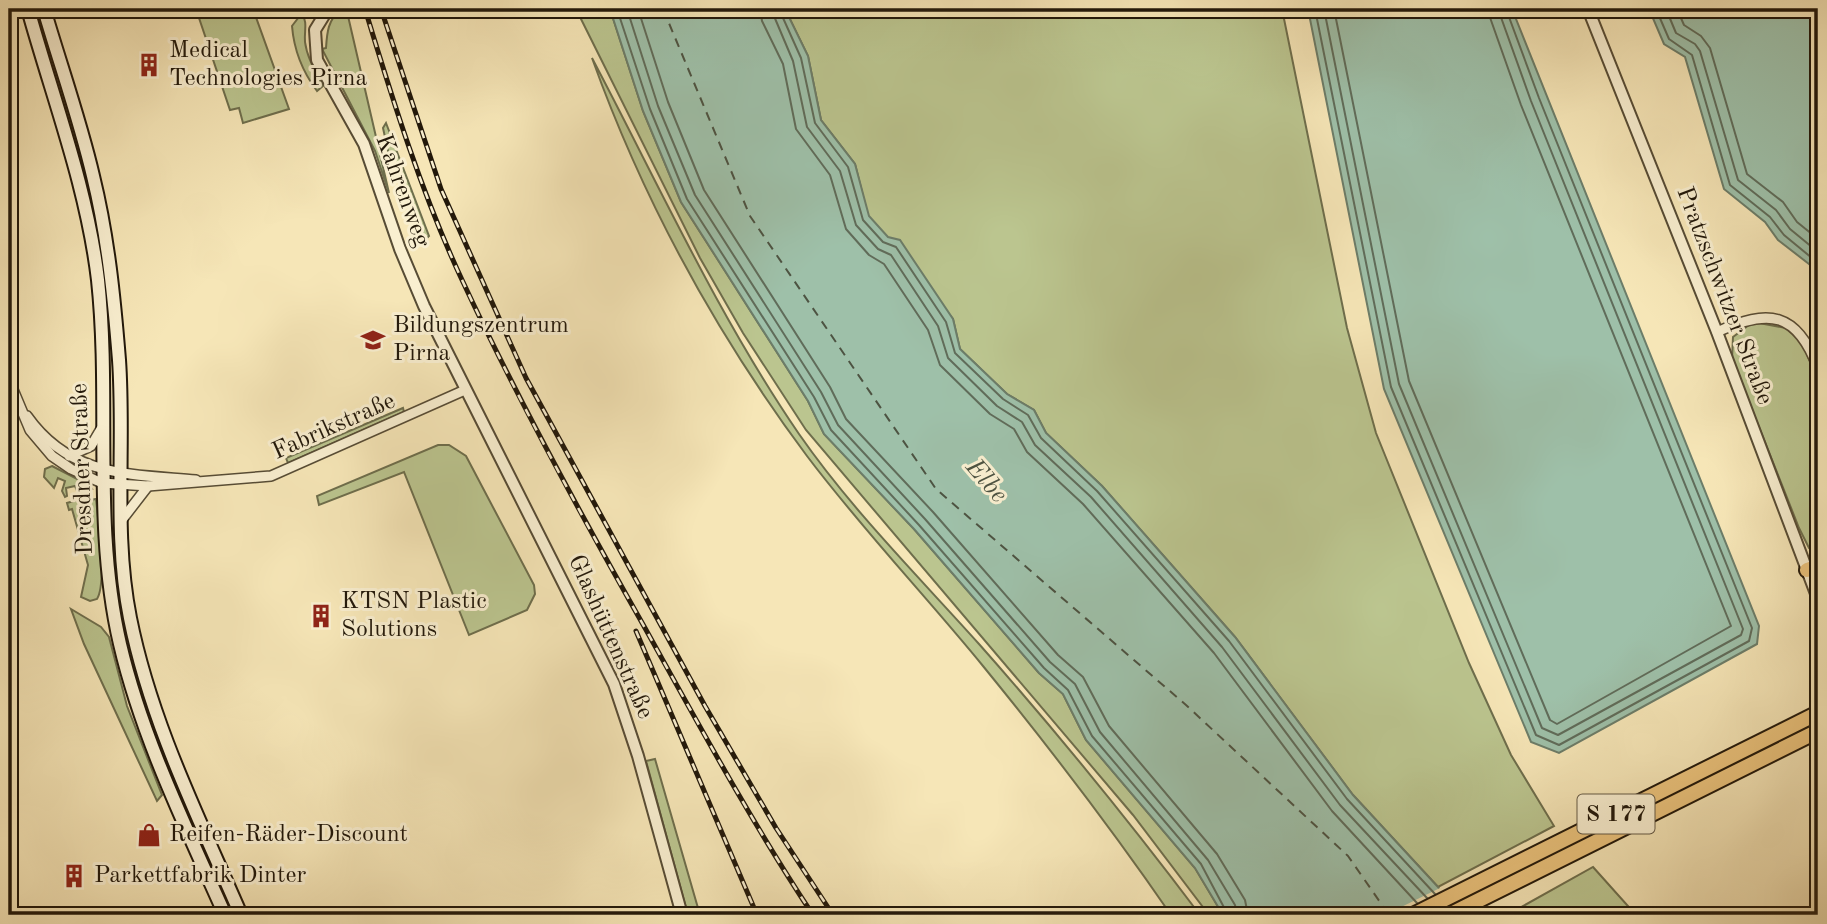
<svg xmlns="http://www.w3.org/2000/svg" width="1827" height="924" font-family="'Old Standard TT',serif">
<style>
.green{fill:#bbc58f;stroke:#6e6e4c;stroke-width:2}
.water{fill:#9ec0a9;stroke:#6c7d69;stroke-width:2}
.pier{fill:#f6e6b7}
.lines{fill:none;stroke-linecap:round;stroke-linejoin:round}
.shore{stroke:#606c5a;stroke-width:2}
.ferry{stroke:#4d5342;stroke-width:2;stroke-dasharray:9 7;stroke-linecap:butt}
.minor-casing{stroke:#574c35;stroke-width:12}
.tertiary-casing{stroke:#574c35;stroke-width:14}
.secondary-casing{stroke:#22180a;stroke-width:16}
.trunk-casing{stroke:#22180a;stroke-width:18}
.minor{stroke:#f9efd0;stroke-width:9}
.tertiary{stroke:#f9efd0;stroke-width:10}
.secondary{stroke:#f9efd0;stroke-width:12}
.trunk{stroke:#ebc37c;stroke-width:14}
.rail-casing{stroke:#22180a;stroke-width:5}
.rail{stroke:#f9efd0;stroke-width:2.5;stroke-dasharray:8;stroke-linecap:butt}
.labels{text-anchor:middle;dominant-baseline:central;stroke-width:6;stroke-linejoin:round;paint-order:stroke}
.shield{fill:#f9efd0;stroke:#625845;stroke-width:2}
.shield-label{font-size:23px;font-weight:bold;fill:#22180a}
.poi-label{font-size:24px;fill:#22180a;stroke:#f9efd0;text-anchor:start}
.street-label{font-size:24px;fill:#22180a;stroke:#f9efd0}
.water-label{font-size:26px;font-style:italic;fill:#4d5342;stroke:#f9efd0}
</style>
<rect width="100%" height="100%" fill="#f6e6b7"/>
<filter id="stains"><feTurbulence type="fractalNoise" baseFrequency=".00286" numOctaves="4"/><feColorMatrix values="0 0 0 0 .2 0 0 0 0 .09 0 0 0 0 .02 0 0 0 .5 -.17"/></filter>
<radialGradient id="worn" r=".72"><stop offset=".6" stop-color="#630" stop-opacity="0"/><stop offset="1" stop-color="#630" stop-opacity=".3"/></radialGradient>
<g class="green">
<path d="M 36,9 L 91,192 L 100,233 L 113,344 L 110,343 L 104,280 L 89,190 Z"/>
<path d="M 196,9 L 253,9 L 289,109 L 243,123 L 239,108 L 230,110 Z"/>
<path d="M 341,9 L 346,9 L 348,16 L 389,193 L 375,151 L 322,49 L 326,48 C 327,32 328,20 341,9 Z"/>
<path d="M 576,9 L 610,9 L 643,111 L 681,202 L 808,401 L 824,434 L 914,529 L 1039,673 L 1063,694 L 1086,740 L 1195,868 L 1223,915 L 1209,915 L 1133,815 L 806,430 L 743,333 L 700,258 Z"/>
<path d="M 785,9 L 1282,9 L 1347,328 L 1376,433 L 1469,663 L 1511,755 L 1554,826 L 1438,887 L 1353,795 L 1235,637 L 1102,486 L 1046,433 L 1034,410 L 1007,394 L 960,349 L 953,319 L 868,216 L 855,164 L 821,120 L 808,56 Z"/>
<path d="M 302,13 C 308,24 304,30 305,42 C 307,58 316,72 323,86 L 317,91 C 302,71 294,51 292,26 Z"/>
<path d="M 592,58 C 659,185 718,316 799,434 C 851,509 918,576 979,644 C 1056,731 1130,822 1200,915 L 1171,915 C 1112,829 1049,747 983,666 C 925,595 862,529 807,456 C 717,335 643,200 592,58 Z"/>
<path d="M 386,123 L 429,236 L 424,241 L 403,184 L 394,179 L 383,128 Z"/>
<path d="M 1759,323 L 1786,328 L 1802,342 L 1818,381 L 1818,553 L 1809,548 L 1799,528 L 1732,359 L 1733,337 L 1749,325 Z"/>
<path d="M 403,408 L 404,412 L 288,463 L 286,458 Z"/>
<path d="M 438,445 L 449,445 L 466,456 L 534,585 L 535,594 L 527,610 L 469,635 L 404,472 L 319,505 L 317,496 Z"/>
<path d="M 52,466 L 89,485 L 92,489 L 78,493 L 75,486 L 66,488 L 67,496 L 65,497 L 62,491 L 65,481 L 58,478 L 54,488 L 44,477 L 45,469 Z"/>
<path d="M 84,498 L 85,501 L 96,499 C 98,519 107,583 97,599 L 90,601 L 81,597 L 88,565 L 72,509 L 69,510 L 67,503 Z"/>
<path d="M 71,609 L 101,627 L 109,637 L 127,706 L 162,795 L 157,801 L 84,644 Z"/>
<path d="M 132,664 L 134,664 L 169,763 L 234,915 L 180,796 Z"/>
<path d="M 655,759 L 700,915 L 688,915 L 646,761 Z"/>
<path d="M 1593,867 L 1636,915 L 1507,915 Z"/>
</g>
<g class="water">
<path d="M 610,9 L 785,9 L 808,56 L 821,120 L 855,164 L 869,216 L 888,237 L 900,240 L 953,319 L 960,349 L 1007,394 L 1034,410 L 1046,433 L 1102,486 L 1235,637 L 1353,795 L 1438,887 L 1458,915 L 1223,915 L 1195,868 L 1086,740 L 1063,694 L 1039,673 L 914,529 L 824,434 L 808,401 L 681,202 L 643,111 Z"/>
<path d="M 1308,9 L 1512,9 L 1759,626 L 1757,644 L 1559,753 L 1531,742 L 1384,389 Z"/>
<path d="M 1649,9 L 1818,9 L 1818,271 L 1778,240 L 1765,222 L 1724,189 L 1685,57 L 1664,44 Z"/>
</g>
<path class="pier" d="M 1442,887 L 1462,915 L 1385,915 Z"/>
<g class="lines">
<g class="shore">
<path d="M 617,9 L 650,109 L 687,199 L 814,397 L 831,430 L 919,525 L 1044,668 L 1068,690 L 1092,736 L 1201,864 L 1228,915"/>
<path d="M 627,9 L 658,106 L 695,195 L 821,392 L 838,425 L 925,519 L 1050,662 L 1075,684 L 1100,732 L 1208,860 L 1235,905 L 1237,915"/>
<path d="M 638,9 L 668,102 L 704,190 L 830,387 L 846,419 L 933,512 L 1058,655 L 1083,677 L 1109,726 L 1217,854 L 1245,900 L 1248,915"/>
<path d="M 760,9 L 762,21 L 783,64 L 796,129 L 830,175 L 846,229 L 869,255 L 884,264 L 928,330 L 940,365 L 990,414 L 1014,429 L 1027,452 L 1083,504 L 1214,653 L 1332,811 L 1417,903"/>
<path d="M 771,9 L 793,61 L 807,127 L 840,171 L 856,225 L 878,249 L 891,255 L 938,326 L 948,358 L 997,406 L 1022,422 L 1035,445 L 1091,497 L 1222,647 L 1340,805 L 1427,898"/>
<path d="M 779,9 L 801,58 L 815,123 L 848,167 L 863,220 L 883,242 L 896,247 L 946,322 L 955,353 L 1003,399 L 1028,415 L 1041,438 L 1097,491 L 1229,641 L 1347,799 L 1435,894"/>
<path d="M 1315,9 L 1391,387 L 1536,735 L 1559,745 L 1749,641 L 1752,628 L 1539,98 L 1506,9"/>
<path d="M 1324,9 L 1399,384 L 1542,728 L 1558,735 L 1741,635 L 1743,629 L 1531,101 L 1498,9"/>
<path d="M 1334,9 L 1409,381 L 1550,720 L 1557,724 L 1731,626 L 1521,105 L 1487,9"/>
<path d="M 1656,9 L 1669,39 L 1692,55 L 1730,185 L 1770,217 L 1784,235 L 1818,263"/>
<path d="M 1666,9 L 1676,33 L 1695,44 L 1700,51 L 1738,180 L 1776,210 L 1790,229 L 1818,252"/>
<path d="M 1677,9 L 1684,25 L 1701,36 L 1710,48 L 1747,174 L 1783,202 L 1797,222 L 1818,239"/>
</g>
<path class="ferry" d="M 663,9 L 750,216 L 936,489 L 1186,705 L 1348,856 L 1389,915"/>
<g class="minor-casing">
<g id="minor">
<path d="M 1717,332 C 1769,308 1797,312 1818,368"/>
<path d="M 9,380 L 30,430 L 52,456 L 71,469 L 102,483 L 148,486 L 271,476 L 465,390"/>
<path d="M 27,416 C 70,477 129,474 196,480"/>
<path d="M 69,456 L 91,446 L 101,429"/>
<path d="M 121,521 L 148,486"/>
</g>
</g>
<g class="tertiary-casing">
<g id="tertiary">
<path d="M 328,9 L 315,30 L 317,60 L 364,144 L 400,249 L 424,306 L 614,684 L 638,756 L 682,915"/>
<path d="M 1588,9 L 1717,332 L 1818,599"/>
</g>
</g>
<g class="secondary-casing">
<g id="secondary">
<path d="M 28,9 C 53,99 87,187 98,280 C 111,401 92,523 120,644 C 142,738 186,827 225,915"/>
<path d="M 44,9 C 60,64 80,120 93,176 C 108,237 114,298 119,360 C 125,445 113,534 130,618 C 151,723 199,818 241,915"/>
</g>
</g>
<g class="trunk-casing">
<g id="trunk">
<path d="M 1807,570 L 1818,566"/>
<path d="M 1413,915 L 1818,713"/>
<path d="M 1449,915 L 1818,731"/>
</g>
</g>
<use href="#minor" class="minor"/>
<use href="#tertiary" class="tertiary"/>
<use href="#secondary" class="secondary"/>
<use href="#trunk" class="trunk"/>
<g class="rail-casing">
<g id="rail">
<path d="M 351,9 L 352,13"/>
<path d="M 365,9 C 393,101 422,195 463,282 C 518,400 581,515 645,628 C 699,725 752,823 813,915"/>
<path d="M 381,9 L 441,189 L 526,378 L 705,706 L 776,828 L 833,915"/>
<path d="M 636,631 L 757,915"/>
</g>
</g>
<use href="#rail" class="rail"/>
</g>
<defs>
<g id="building-bare" transform="scale(1.89)"><path d="M-4-6H4V6H1V3H-1V6H-4ZM-2.5-4.3h1.7v1.8h-1.7ZM.8-4.3h1.7v1.8H.8ZM-2.5-1h1.7V.8h-1.7ZM.8-1h1.7V.8H.8Z" fill="#8f2418" stroke="#f9efd0" stroke-width="2.5" paint-order="stroke"/></g>
<g id="university-bare" transform="scale(1.89)"><path d="M0-5L7-2L0 1L-7-2ZM-4 1L0 2.5L4 1V4Q0 6-4 4Z" fill="#8f2418" stroke="#f9efd0" stroke-width="2.5" paint-order="stroke"/></g>
<g id="shop-bare" transform="scale(1.89)"><path d="M-5-2.5h2.3a2.7 3.5 0 0 1 5.4 0H5L5.5 6h-11ZM-1.5-2.5h3a1.5 2.3 0 0 0-3 0Z" fill="#8f2418" stroke="#f9efd0" stroke-width="2.5" paint-order="stroke"/></g>
</defs>
<g fill-rule="evenodd">
<use href="#building-bare" x="149" y="65"/>
<use href="#university-bare" x="373" y="340"/>
<use href="#building-bare" x="321" y="616"/>
<use href="#shop-bare" x="149" y="835"/>
<use href="#building-bare" x="74" y="876"/>
</g>
<g class="labels">
<rect class="shield" x="1577.5" y="794.5" width="77" height="39" rx="5"/>
<g class="shield-label">
<text x="1616" y="814">S 177</text>
</g>
<g class="poi-label">
<text x="169" y="51">Medical<tspan x="169" dy="28">Technologies Pirna</tspan></text>
<text x="393" y="326">Bildungszentrum<tspan x="393" dy="28">Pirna</tspan></text>
<text x="341" y="602">KTSN Plastic<tspan x="341" dy="28">Solutions</tspan></text>
<text x="169" y="835">Reifen-Räder-Discount</text>
<text x="94" y="876">Parkettfabrik Dinter</text>
</g>
<g class="street-label">
<text transform="translate(402 191) rotate(70)">Kahrenweg</text>
<text transform="translate(1724 296) rotate(69)">Pratzschwitzer Straße</text>
<text transform="translate(334 427) rotate(-24)">Fabrikstraße</text>
<text transform="translate(83 469) rotate(-92)">Dresdner Straße</text>
<text transform="translate(610 637) rotate(66)">Glashüttenstraße</text>
</g>
<g class="water-label">
<text transform="translate(986 481) rotate(49)">Elbe</text>
</g>
</g>
<rect width="1827" height="924" fill="none" stroke="#f6e6b7" stroke-width="35"/>
<rect x="10" y="10" width="1806" height="903" fill="none" stroke="#22180a" stroke-width="3.5"/>
<rect x="18" y="18" width="1792" height="889" fill="none" stroke="#22180a" stroke-width="2"/>
<rect width="100%" height="100%" filter="url(#stains)"/>
<rect width="100%" height="100%" fill="url(#worn)"/>
</svg>
